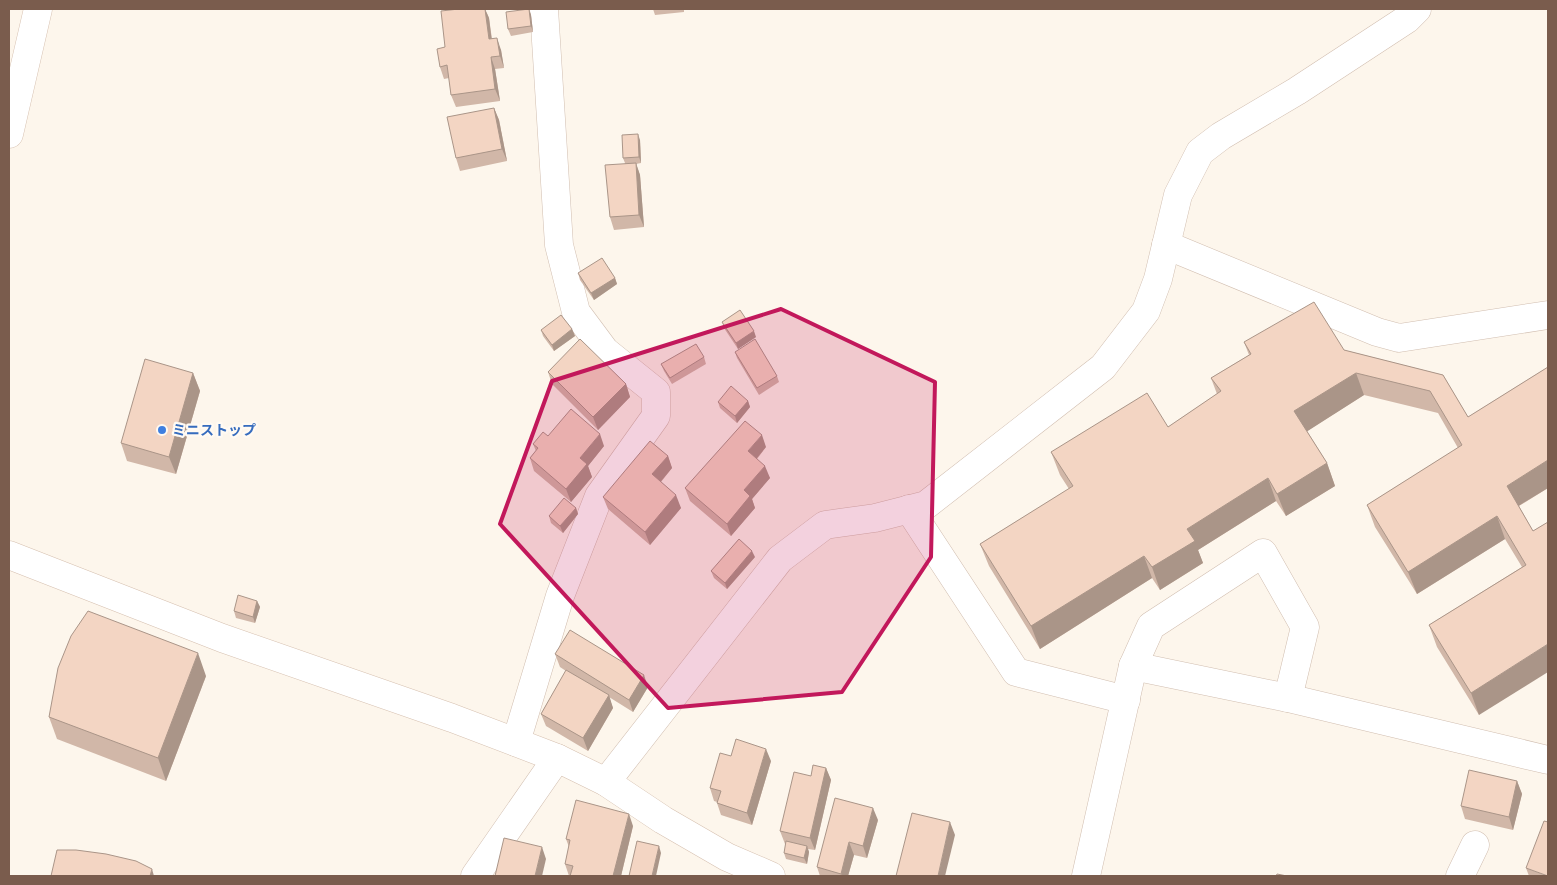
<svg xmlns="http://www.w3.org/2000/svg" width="1557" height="885" font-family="'Public Sans','Noto Sans JP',sans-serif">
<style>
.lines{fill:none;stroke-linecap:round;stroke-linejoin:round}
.street-casing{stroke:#d1beb0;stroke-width:29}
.secondary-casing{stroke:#d6c0b0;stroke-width:29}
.street{stroke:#fff;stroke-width:28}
.secondary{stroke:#fff;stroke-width:28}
.wall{fill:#d1b7a8}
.shaded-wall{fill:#aa9588}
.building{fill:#f3d5c3;stroke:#aa9588}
.marked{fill:#c2185b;fill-opacity:0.2;stroke:#c2185b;stroke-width:4;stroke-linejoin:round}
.shop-dot{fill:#3f7fe0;stroke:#fffaf3;stroke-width:2}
.labels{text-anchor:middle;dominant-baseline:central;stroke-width:4.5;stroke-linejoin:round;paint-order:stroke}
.shop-label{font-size:14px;font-weight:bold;fill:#366cbe;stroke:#fffaf3;text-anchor:start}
</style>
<rect width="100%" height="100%" fill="#fdf6ec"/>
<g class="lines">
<g class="street-casing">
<g id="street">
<path d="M 1166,245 L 1377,332 L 1399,338 L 1548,315"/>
<path d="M 909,509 L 1016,672 L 1126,700"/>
<path d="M 1133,666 L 1288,698 L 1548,760"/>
<path d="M 516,742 L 560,596 L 599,496 L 656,416 L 656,392 L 605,351 L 576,312 L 559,245 L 544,9"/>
<path d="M 606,782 L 780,559 L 825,525 L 875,518 L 926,505 L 1103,367 L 1146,311 L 1158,279 L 1178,195 L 1200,152 L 1221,136 L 1297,91 L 1407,19 L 1417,9"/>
<path d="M 475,876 L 557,758"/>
<path d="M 1086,876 L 1133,666 L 1151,626 L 1263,553 L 1305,627 L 1288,698"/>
<path d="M 1460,876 L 1475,845"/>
</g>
</g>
<g class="secondary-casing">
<g id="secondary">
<path d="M 9,134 L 38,9"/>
<path d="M 9,555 L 222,638 L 452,718 L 557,758 L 606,782 L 663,820 L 727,857 L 771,876"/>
</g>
</g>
<use href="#street" class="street"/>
<use href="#secondary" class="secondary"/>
</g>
<g class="wall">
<path d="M 459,9 L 485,9 L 489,18 L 492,39 L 501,50 L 504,68 L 495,69 L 500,101 L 456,107 L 451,95 L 449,78 L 444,79 L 440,67 L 445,47 Z"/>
<path d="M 529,9 L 531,15 L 533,32 L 511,36 L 508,29 Z"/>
<path d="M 653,9 L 684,9 L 684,12 L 655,15 Z"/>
<path d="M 494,108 L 499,120 L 507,161 L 460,171 L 456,158 Z"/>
<path d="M 640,140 L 641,163 L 636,164 L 640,175 L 644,227 L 614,230 L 610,217 L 625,163 L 623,158 Z"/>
<path d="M 578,273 L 615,278 L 617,284 L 594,300 L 580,280 Z"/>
<path d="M 722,322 L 756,337 L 738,349 L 724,328 Z"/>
<path d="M 572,329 L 575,336 L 554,351 L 543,336 L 541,330 Z"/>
<path d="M 1244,342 L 1344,350 L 1443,375 L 1468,417 L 1548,367 L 1548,488 L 1519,506 L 1533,531 L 1548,522 L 1479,715 L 1437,647 L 1429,625 L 1522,567 L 1505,539 L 1417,594 L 1375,527 L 1367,505 L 1458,448 L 1438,413 L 1364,395 L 1307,431 L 1327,463 L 1335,486 L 1286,516 L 1276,501 L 1198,550 L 1203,563 L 1160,590 L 1152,578 L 1040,649 L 989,566 L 980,544 L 1069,489 L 1060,475 L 1051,452 L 1168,427 L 1217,394 L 1211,378 L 1249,355 Z"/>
<path d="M 735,352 L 777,376 L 779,382 L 759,395 L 737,358 Z"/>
<path d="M 704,357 L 706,364 L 672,384 L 664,371 L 661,364 Z"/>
<path d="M 548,372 L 626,384 L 630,397 L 598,430 L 552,384 Z"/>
<path d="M 193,373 L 200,391 L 176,474 L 127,461 L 121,443 Z"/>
<path d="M 748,401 L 750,407 L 737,423 L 720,408 L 718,402 Z"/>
<path d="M 548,436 L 604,446 L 588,466 L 592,477 L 571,502 L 534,471 L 530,458 L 536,451 L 533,444 Z"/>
<path d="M 766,447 L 757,459 L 770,478 L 752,499 L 755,508 L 731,536 L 690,501 L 685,488 Z"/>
<path d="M 668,456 L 672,468 L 661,482 L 681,508 L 650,545 L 608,509 L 603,497 Z"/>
<path d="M 576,508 L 578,514 L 563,533 L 551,523 L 549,516 Z"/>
<path d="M 755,557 L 727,589 L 714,578 L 711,571 Z"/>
<path d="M 257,601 L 260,607 L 255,623 L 236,618 L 234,611 Z"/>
<path d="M 555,654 L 648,687 L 633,712 L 609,697 L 613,708 L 588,751 L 546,726 L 541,714 L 566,671 L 560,667 Z"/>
<path d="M 206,676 L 166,781 L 57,739 L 49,717 Z"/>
<path d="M 731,756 L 771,761 L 752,825 L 721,815 L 717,803 L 717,802 L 714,801 L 710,788 Z"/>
<path d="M 826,768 L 831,780 L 815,850 L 808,849 L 809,852 L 807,864 L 786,859 L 784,853 L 786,844 L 785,844 L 780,831 L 811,776 Z"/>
<path d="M 1517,781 L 1522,794 L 1513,830 L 1465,819 L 1461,806 Z"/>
<path d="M 878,820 L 867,858 L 854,855 L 848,876 L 820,876 L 817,867 Z"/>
<path d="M 633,826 L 621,876 L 569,876 L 565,864 L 569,847 L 566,839 Z"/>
<path d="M 1526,868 L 1548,876 L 1529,876 Z"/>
</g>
<g class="shaded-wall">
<path d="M 485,9 L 489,18 L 493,51 L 489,39 Z"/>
<path d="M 529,9 L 531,15 L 533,32 L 531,26 Z"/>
<path d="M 497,38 L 501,50 L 504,68 L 500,56 Z"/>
<path d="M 491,57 L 495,69 L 500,101 L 495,89 Z"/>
<path d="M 494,108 L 499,120 L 507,161 L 502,149 Z"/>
<path d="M 638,134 L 640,140 L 641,163 L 639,157 Z"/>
<path d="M 636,163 L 640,175 L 644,227 L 639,215 Z"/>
<path d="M 615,278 L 617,284 L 594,300 L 591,293 Z"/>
<path d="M 572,329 L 575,336 L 554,351 L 552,345 Z"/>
<path d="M 754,331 L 756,337 L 738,349 L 736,343 Z"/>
<path d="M 193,373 L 200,391 L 176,474 L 169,457 Z"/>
<path d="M 1356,373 L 1364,395 L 1303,434 L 1294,411 Z"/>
<path d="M 626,384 L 630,397 L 598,430 L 593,417 Z"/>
<path d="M 748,401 L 750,407 L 737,423 L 735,416 Z"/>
<path d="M 600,434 L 604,446 L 588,466 L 592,477 L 571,502 L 566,489 L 580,458 Z"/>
<path d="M 762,435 L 766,447 L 752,464 L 748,451 Z"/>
<path d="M 668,456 L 672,468 L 657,486 L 652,474 Z"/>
<path d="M 1548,460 L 1548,488 L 1515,508 L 1507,486 Z"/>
<path d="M 1327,463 L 1335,486 L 1286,516 L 1277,494 Z"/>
<path d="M 765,466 L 770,478 L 752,499 L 755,508 L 731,536 L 727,524 L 744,490 Z"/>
<path d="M 1268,478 L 1276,501 L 1198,550 L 1203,563 L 1160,590 L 1152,567 L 1187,529 Z"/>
<path d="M 676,495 L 681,508 L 650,545 L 645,532 Z"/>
<path d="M 576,508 L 578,514 L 563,533 L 560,526 Z"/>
<path d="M 1497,516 L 1505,539 L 1417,594 L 1408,572 Z"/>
<path d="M 752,551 L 755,557 L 727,589 L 725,583 Z"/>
<path d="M 1144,556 L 1152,578 L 1040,649 L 1031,626 Z"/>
<path d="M 257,601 L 260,607 L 255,623 L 253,617 Z"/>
<path d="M 1548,644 L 1548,672 L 1479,715 L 1471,693 Z"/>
<path d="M 198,653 L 206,676 L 166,781 L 158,758 Z"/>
<path d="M 644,675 L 648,687 L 633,712 L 629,700 Z"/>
<path d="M 609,695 L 613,708 L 588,751 L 583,738 Z"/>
<path d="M 766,749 L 771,761 L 752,825 L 747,813 Z"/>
<path d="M 826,768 L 831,780 L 815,850 L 810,838 Z"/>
<path d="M 1517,781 L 1522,794 L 1513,830 L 1509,817 Z"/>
<path d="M 873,808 L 878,820 L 867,858 L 863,846 Z"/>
<path d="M 629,814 L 633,826 L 621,876 L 613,876 Z"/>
<path d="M 950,822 L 955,835 L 945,876 L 938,876 Z"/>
<path d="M 849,842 L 854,855 L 848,876 L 842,876 L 841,874 Z"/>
<path d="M 659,846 L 661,853 L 656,876 L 652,876 Z"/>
<path d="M 807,846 L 809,852 L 807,864 L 804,858 Z"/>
<path d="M 542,847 L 546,859 L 542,876 L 535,876 Z"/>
<path d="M 152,869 L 154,876 L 150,876 Z"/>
</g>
<g class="building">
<path d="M 459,9 L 485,9 L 489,39 L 497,38 L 500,56 L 491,57 L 495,89 L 451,95 L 447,65 L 440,67 L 437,49 L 445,47 L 441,11 Z"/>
<path d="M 529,9 L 531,26 L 508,29 L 506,12 Z"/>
<path d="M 494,108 L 502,149 L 456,158 L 447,117 Z"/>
<path d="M 638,134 L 639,157 L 623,158 L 622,135 Z"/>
<path d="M 636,163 L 639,215 L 610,217 L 605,165 Z"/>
<path d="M 602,258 L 615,278 L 591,293 L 578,273 Z"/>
<path d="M 1314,302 L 1344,350 L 1443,375 L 1468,417 L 1548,367 L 1548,460 L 1507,486 L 1533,531 L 1548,522 L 1548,644 L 1471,693 L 1429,625 L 1526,565 L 1497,516 L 1408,572 L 1367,505 L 1462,445 L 1430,391 L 1356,373 L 1294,411 L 1327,463 L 1277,494 L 1268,478 L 1187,529 L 1195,541 L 1152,567 L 1144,556 L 1031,626 L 980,544 L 1073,486 L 1051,452 L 1147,393 L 1168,427 L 1221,391 L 1211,378 L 1251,354 L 1244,342 Z"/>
<path d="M 740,310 L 754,331 L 736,343 L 722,322 Z"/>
<path d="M 561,315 L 572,329 L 552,345 L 541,330 Z"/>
<path d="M 580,339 L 626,384 L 593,417 L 548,372 Z"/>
<path d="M 755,339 L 777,376 L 757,388 L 735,352 Z"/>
<path d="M 696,344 L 704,357 L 670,378 L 661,364 Z"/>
<path d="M 145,359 L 193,373 L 169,457 L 121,443 Z"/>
<path d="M 731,386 L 748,401 L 735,416 L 718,402 Z"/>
<path d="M 571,409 L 600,434 L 580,458 L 587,464 L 566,489 L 530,458 L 538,448 L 533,444 L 543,432 L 548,436 Z"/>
<path d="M 745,421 L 762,435 L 748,451 L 765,466 L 744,490 L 750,496 L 727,524 L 685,488 Z"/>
<path d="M 650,441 L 668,456 L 652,474 L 676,495 L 645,532 L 603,497 Z"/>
<path d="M 564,498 L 576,508 L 560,526 L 549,516 Z"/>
<path d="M 739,539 L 752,551 L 725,583 L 711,571 Z"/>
<path d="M 238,595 L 257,601 L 253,617 L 234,611 Z"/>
<path d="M 88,611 L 198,653 L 158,758 L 49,717 L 58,668 L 71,636 Z"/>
<path d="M 570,630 L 644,675 L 629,700 L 555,654 Z"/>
<path d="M 566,670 L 609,695 L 583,738 L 541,714 Z"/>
<path d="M 736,739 L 766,749 L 747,813 L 717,803 L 721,791 L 710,788 L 720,753 L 731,756 Z"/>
<path d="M 813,765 L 826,768 L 810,838 L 780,831 L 794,772 L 811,776 Z"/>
<path d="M 1469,770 L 1517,781 L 1509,817 L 1461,806 Z"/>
<path d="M 835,798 L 873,808 L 863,846 L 849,842 L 841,874 L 817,867 Z"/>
<path d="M 576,800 L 629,814 L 613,876 L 570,876 L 573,866 L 565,864 L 570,840 L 566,839 Z"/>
<path d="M 912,813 L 950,822 L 938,876 L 896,876 Z"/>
<path d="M 1544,821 L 1548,822 L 1548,876 L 1526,868 Z"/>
<path d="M 504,838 L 542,847 L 535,876 L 495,876 Z"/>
<path d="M 637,841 L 659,846 L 652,876 L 629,876 Z"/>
<path d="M 786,841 L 807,846 L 804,858 L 784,853 Z"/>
<path d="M 57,850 L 76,850 L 106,854 L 136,861 L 152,869 L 150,876 L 51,876 Z"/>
<path d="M 1277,874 L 1287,876 L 1276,876 Z"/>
</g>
<path class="marked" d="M 781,309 L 935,382 L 931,557 L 842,692 L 668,708 L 500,524 L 552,381 Z"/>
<circle class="shop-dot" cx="162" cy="430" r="5"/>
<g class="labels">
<g class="shop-label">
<text x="172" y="430">ミニストップ</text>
</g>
</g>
<rect width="1557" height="885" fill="none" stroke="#7a5c4d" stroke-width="20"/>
</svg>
